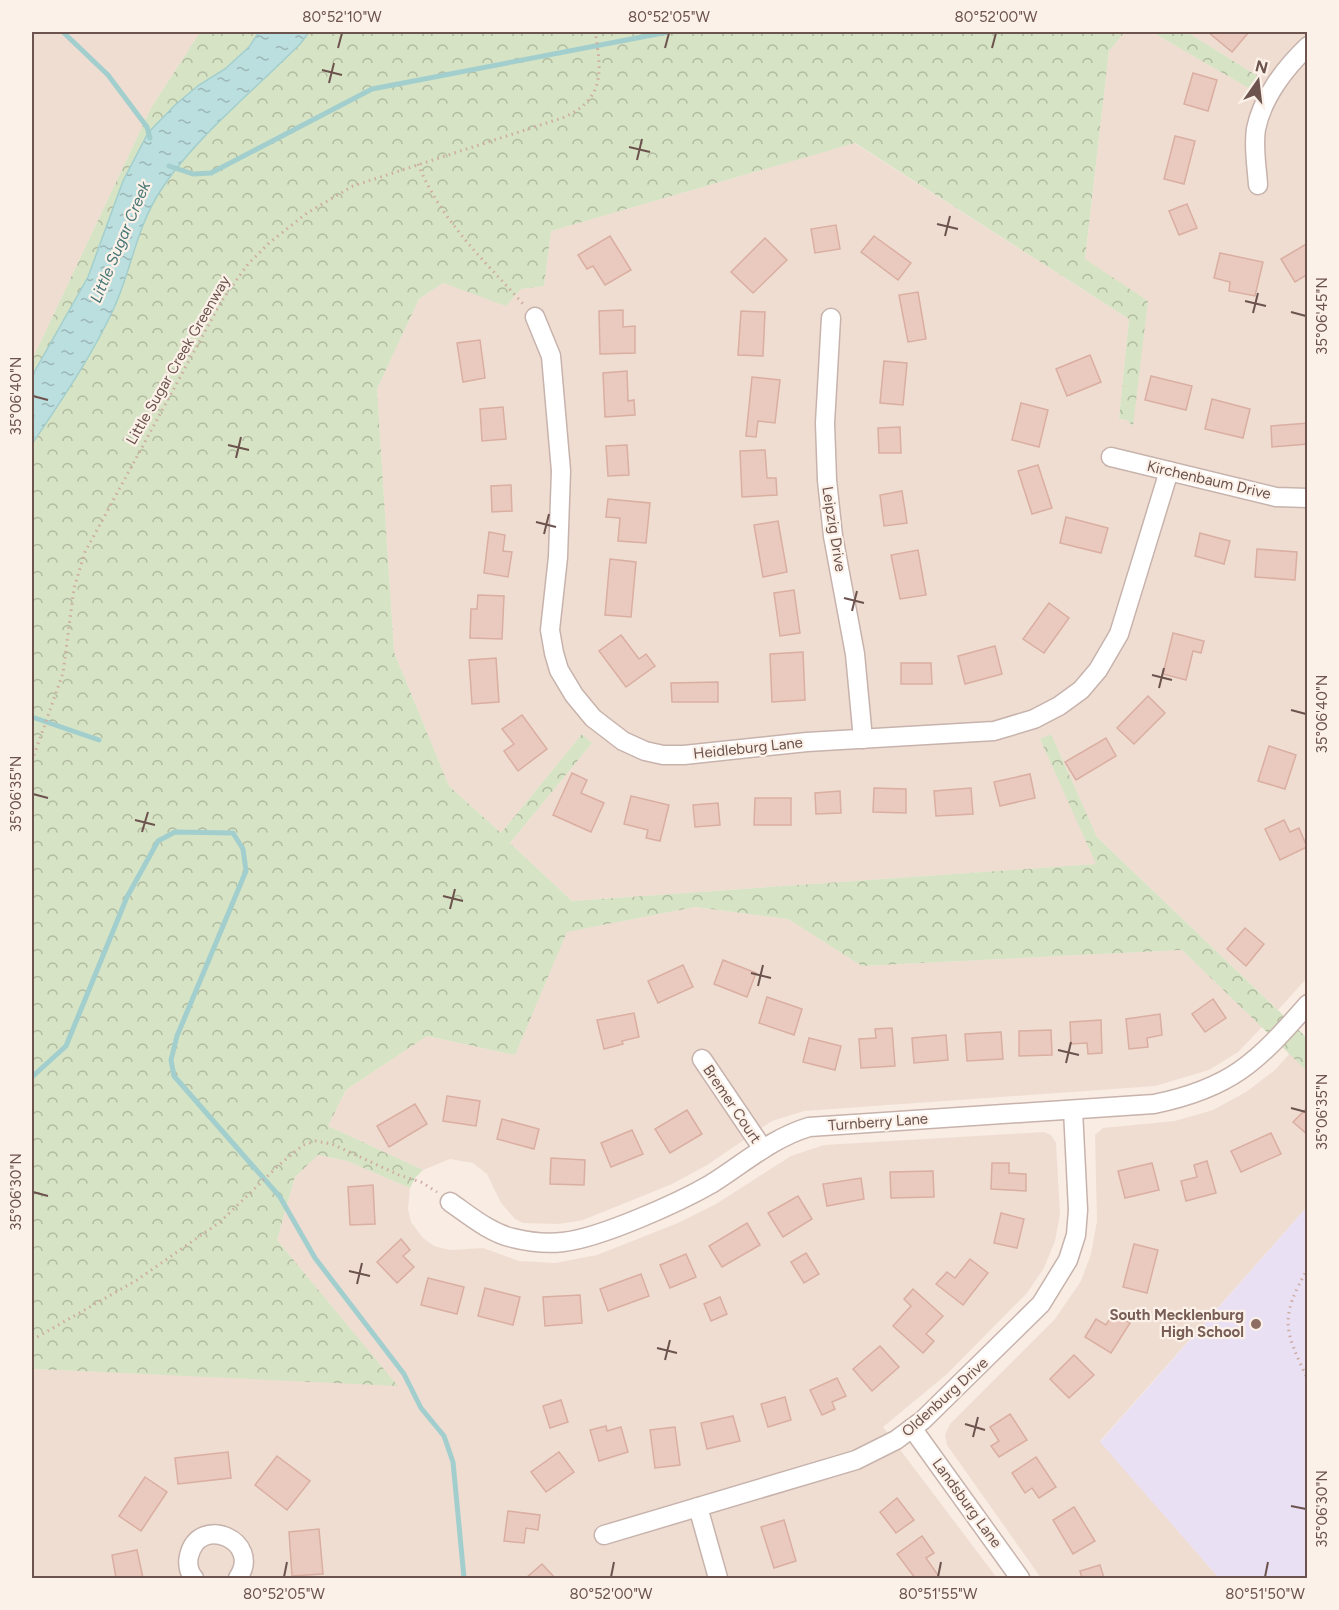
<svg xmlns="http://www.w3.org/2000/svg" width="1339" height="1610" font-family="Figtree,sans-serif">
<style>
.residential{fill:#efddd2}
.education{fill:#e9e0f4}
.forest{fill:url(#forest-crowns)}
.water{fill:url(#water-ripples);stroke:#a2cfce;stroke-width:1.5}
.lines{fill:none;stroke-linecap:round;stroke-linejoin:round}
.stream{stroke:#a2cfce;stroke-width:5}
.building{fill:#eac9be;stroke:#daaea1;stroke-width:1.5}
.minor-casing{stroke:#c7b3ac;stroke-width:21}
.path{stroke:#ceaca2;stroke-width:3;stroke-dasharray:1.5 4.5;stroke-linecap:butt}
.minor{stroke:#fff;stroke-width:18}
.ticks{fill:none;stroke:#6c534d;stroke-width:2}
.education-dot{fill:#8d6e63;stroke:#fcf1e8;stroke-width:2}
.labels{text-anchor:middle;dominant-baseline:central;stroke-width:4.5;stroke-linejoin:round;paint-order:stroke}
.street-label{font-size:15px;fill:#6c534d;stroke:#fcf1e8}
.education-label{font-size:15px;font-weight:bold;fill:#785e54;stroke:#fcf1e8;text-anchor:end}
.water-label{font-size:16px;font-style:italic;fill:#477777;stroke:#fcf1e8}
.neatline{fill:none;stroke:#6c534d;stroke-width:2}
.ticks-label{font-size:15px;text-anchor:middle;fill:#6c534d}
</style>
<defs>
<pattern id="forest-crowns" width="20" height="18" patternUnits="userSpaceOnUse" patternTransform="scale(1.5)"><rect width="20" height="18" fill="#d6e3c4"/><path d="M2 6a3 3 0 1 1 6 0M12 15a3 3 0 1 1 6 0" fill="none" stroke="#b2bba1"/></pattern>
<pattern id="water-ripples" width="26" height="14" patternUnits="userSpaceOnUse" patternTransform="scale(1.5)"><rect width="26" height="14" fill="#bbdede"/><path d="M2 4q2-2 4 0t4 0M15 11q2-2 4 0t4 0" fill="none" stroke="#9cb7b6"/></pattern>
</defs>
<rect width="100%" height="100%" fill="#f8ece3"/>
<g class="residential">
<path d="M 32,32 L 200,32 L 151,108 L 32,360 Z"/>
<path d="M 1125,32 L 1152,32 L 1250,89 L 1259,77 L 1187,32 L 1307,32 L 1307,978 L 1278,1010 L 1097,837 L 1051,734 L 1040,739 L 1097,864 L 572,901 L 510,843 L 592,743 L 582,734 L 501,833 L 449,786 L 394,652 L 377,389 L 419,299 L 443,283 L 506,305 L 521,289 L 544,286 L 551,231 L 854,143 L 1129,319 L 1119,419 L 1127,420 L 1148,301 L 1085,260 L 1109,51 Z"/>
<path d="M 695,907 L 788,919 L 862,966 L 1182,950 L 1262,1027 L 1238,1052 L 1209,1070 L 1155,1086 L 804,1111 L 772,1121 L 707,1165 L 672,1184 L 583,1220 L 559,1224 L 523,1223 L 515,1219 L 501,1203 L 487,1174 L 473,1163 L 450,1159 L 423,1170 L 328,1126 L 346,1090 L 427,1036 L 515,1055 L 566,932 Z"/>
<path d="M 1307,1034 L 1307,1207 L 1100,1441 L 1219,1578 L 1041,1578 L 947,1445 L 945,1435 L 950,1424 L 1055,1319 L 1081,1281 L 1091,1254 L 1097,1221 L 1095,1135 L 1103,1128 L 1175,1121 L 1213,1110 L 1246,1092 L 1275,1070 Z"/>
<path d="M 1044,1132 L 1051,1135 L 1056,1143 L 1060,1214 L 1055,1241 L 1044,1268 L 1027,1293 L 947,1374 L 883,1427 L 997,1578 L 32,1578 L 34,1369 L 397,1385 L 277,1240 L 295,1177 L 317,1155 L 347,1161 L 410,1188 L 408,1209 L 411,1222 L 423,1238 L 434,1246 L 450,1250 L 483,1248 L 519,1261 L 555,1263 L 597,1255 L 678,1223 L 716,1204 L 791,1156 L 824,1145 Z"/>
</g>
<path class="education" d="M 1307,1207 L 1307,1578 L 1219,1578 L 1100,1442 Z"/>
<g class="forest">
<path d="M 200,32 L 1125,32 L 1109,51 L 1085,259 L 1148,301 L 1133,426 L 1127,420 L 1119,419 L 1129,319 L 855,143 L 551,231 L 544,286 L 521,289 L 506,306 L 443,283 L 419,299 L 377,389 L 394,652 L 449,786 L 501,833 L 582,734 L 592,743 L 510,843 L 572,901 L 1096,864 L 1040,739 L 1051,734 L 1097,837 L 1307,1038 L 1307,1071 L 1182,950 L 862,966 L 788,919 L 695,907 L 567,932 L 515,1055 L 427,1036 L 346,1090 L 328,1126 L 423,1170 L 415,1178 L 410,1188 L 347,1161 L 318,1155 L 295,1177 L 277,1240 L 398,1386 L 34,1369 L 32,1374 L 32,360 L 151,108 Z"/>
<path d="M 1152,32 L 1187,32 L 1259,77 L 1250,89 Z"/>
</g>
<path class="water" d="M 259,32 L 309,32 L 301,43 C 256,89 188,143 156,198 C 136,232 130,273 114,308 C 92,356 61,401 32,444 L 32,376 L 88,277 L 123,181 L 148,133 L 175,105 L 199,85 L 225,69 L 249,47 Z"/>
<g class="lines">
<g class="stream">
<path d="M 63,32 L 108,75 L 147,127 L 150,138"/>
<path d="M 169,166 L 193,174 L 211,173 L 372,89 L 668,32"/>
<path d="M 32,717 L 99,740"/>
<path d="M 32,1077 L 66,1046 L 127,897 L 158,841 L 175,832 L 233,833 L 243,849 L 246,871 L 177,1036 L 171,1060 L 174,1076 L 280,1197 L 315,1258 L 404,1374 L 421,1408 L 444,1436 L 453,1462 L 464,1578"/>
</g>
</g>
<g class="building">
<path d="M 1208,32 L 1249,32 L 1232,52 Z"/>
<path d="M 1193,73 L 1217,80 L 1208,111 L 1184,104 Z"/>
<path d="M 1175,136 L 1195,141 L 1184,184 L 1164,179 Z"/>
<path d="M 1187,204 L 1197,228 L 1179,235 L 1169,211 Z"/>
<path d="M 836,225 L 840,249 L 815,253 L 811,229 Z"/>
<path d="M 610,236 L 631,270 L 605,285 L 593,266 L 587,269 L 578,255 Z"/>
<path d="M 874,236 L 911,263 L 898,280 L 861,252 Z"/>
<path d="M 765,238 L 787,260 L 753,293 L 731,272 Z"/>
<path d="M 1308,243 L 1308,274 L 1295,282 L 1281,259 Z"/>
<path d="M 1220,253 L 1263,262 L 1255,296 L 1229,291 L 1230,282 L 1214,278 Z"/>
<path d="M 918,292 L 926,339 L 908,342 L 899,295 Z"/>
<path d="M 623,310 L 623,327 L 635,326 L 635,353 L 600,354 L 599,311 Z"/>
<path d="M 741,311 L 765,312 L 763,356 L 738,355 Z"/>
<path d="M 480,340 L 485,378 L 463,382 L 457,343 Z"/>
<path d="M 1090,355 L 1101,382 L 1067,396 L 1056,369 Z"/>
<path d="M 884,361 L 907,363 L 903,405 L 880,403 Z"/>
<path d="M 627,371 L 628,401 L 634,400 L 635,415 L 605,417 L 603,373 Z"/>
<path d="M 1151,376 L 1192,386 L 1186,410 L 1145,400 Z"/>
<path d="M 752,377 L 780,380 L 775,423 L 758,421 L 756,437 L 746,436 Z"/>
<path d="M 1212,399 L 1250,409 L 1243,438 L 1205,429 Z"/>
<path d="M 1021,403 L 1048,410 L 1039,447 L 1012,440 Z"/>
<path d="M 503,407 L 506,439 L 482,441 L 480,409 Z"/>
<path d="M 1308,423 L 1308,444 L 1272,447 L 1271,426 Z"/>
<path d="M 900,427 L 901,453 L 879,453 L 878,428 Z"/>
<path d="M 627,445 L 629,475 L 608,476 L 606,446 Z"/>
<path d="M 765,450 L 767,478 L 776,478 L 777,495 L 742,497 L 740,451 Z"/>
<path d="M 1038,465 L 1052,508 L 1032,514 L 1018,471 Z"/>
<path d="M 511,485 L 512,511 L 492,512 L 491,486 Z"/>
<path d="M 902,491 L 907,523 L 884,526 L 880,495 Z"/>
<path d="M 608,499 L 650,503 L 646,543 L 618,541 L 620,518 L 606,517 Z"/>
<path d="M 1066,517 L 1108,528 L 1101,553 L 1060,543 Z"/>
<path d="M 778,521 L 787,572 L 763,577 L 754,525 Z"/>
<path d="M 489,532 L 505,535 L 503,551 L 512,552 L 508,577 L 484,573 Z"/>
<path d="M 1200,533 L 1230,541 L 1224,564 L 1195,556 Z"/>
<path d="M 1257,549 L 1297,552 L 1295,580 L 1255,577 Z"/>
<path d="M 918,550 L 926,595 L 900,599 L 891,555 Z"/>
<path d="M 610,559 L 636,562 L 631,617 L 605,615 Z"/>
<path d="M 794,590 L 800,633 L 780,636 L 774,593 Z"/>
<path d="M 478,595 L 504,596 L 502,639 L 470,638 L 471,609 L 477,609 Z"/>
<path d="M 1049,603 L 1069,618 L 1044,653 L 1023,639 Z"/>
<path d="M 1173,633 L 1204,641 L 1201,653 L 1193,651 L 1186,680 L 1163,674 Z"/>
<path d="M 621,635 L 639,659 L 646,654 L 655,666 L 626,687 L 599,651 Z"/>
<path d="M 995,646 L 1002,674 L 965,684 L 958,656 Z"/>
<path d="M 803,652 L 805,700 L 772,702 L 770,654 Z"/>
<path d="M 496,658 L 499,702 L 472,704 L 469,660 Z"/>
<path d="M 901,663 L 931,663 L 932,684 L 901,684 Z"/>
<path d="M 718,682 L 718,702 L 672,702 L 671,683 Z"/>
<path d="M 1148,696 L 1165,713 L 1134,744 L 1117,728 Z"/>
<path d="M 522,715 L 547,749 L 518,771 L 504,751 L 514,744 L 502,729 Z"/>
<path d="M 1106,738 L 1116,756 L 1076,780 L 1065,762 Z"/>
<path d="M 1269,746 L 1296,755 L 1285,789 L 1258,781 Z"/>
<path d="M 572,773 L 587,780 L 581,793 L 604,803 L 591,832 L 553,815 Z"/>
<path d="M 1030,774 L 1035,798 L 1000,806 L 994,782 Z"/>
<path d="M 874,788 L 906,789 L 906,813 L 873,812 Z"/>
<path d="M 971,788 L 973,814 L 936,816 L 934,791 Z"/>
<path d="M 840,791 L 841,813 L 816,814 L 815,793 Z"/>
<path d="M 631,796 L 669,805 L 660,841 L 646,838 L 648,830 L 624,824 Z"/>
<path d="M 755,798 L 791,798 L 791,825 L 754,825 Z"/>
<path d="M 718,803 L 720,825 L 695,827 L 693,805 Z"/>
<path d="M 1284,820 L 1290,832 L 1299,828 L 1307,847 L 1280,860 L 1265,829 Z"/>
<path d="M 1245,928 L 1264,944 L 1246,966 L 1227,949 Z"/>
<path d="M 723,960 L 756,973 L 747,997 L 714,984 Z"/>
<path d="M 683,965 L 693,987 L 658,1003 L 648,981 Z"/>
<path d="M 767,997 L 802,1009 L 794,1035 L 759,1023 Z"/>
<path d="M 1213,999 L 1226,1018 L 1205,1032 L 1192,1014 Z"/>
<path d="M 634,1013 L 639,1037 L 622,1041 L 623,1044 L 604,1049 L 597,1020 Z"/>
<path d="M 1160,1014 L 1162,1035 L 1147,1038 L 1148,1047 L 1129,1049 L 1126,1019 Z"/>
<path d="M 1101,1020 L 1102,1053 L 1088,1054 L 1087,1043 L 1071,1044 L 1070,1022 Z"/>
<path d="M 892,1028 L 895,1066 L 861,1068 L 859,1039 L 876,1038 L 875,1029 Z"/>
<path d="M 1051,1030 L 1052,1055 L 1019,1056 L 1019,1031 Z"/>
<path d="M 1001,1032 L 1003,1059 L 967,1061 L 965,1034 Z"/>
<path d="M 946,1035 L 948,1060 L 914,1063 L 912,1038 Z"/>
<path d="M 809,1038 L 841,1046 L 835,1070 L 803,1062 Z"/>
<path d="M 447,1096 L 480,1101 L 476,1126 L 443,1121 Z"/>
<path d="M 415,1104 L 427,1124 L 389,1147 L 377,1126 Z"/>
<path d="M 1308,1107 L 1308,1135 L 1293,1122 Z"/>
<path d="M 687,1110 L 702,1134 L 670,1153 L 655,1129 Z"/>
<path d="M 502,1119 L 539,1129 L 534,1149 L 497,1139 Z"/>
<path d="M 632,1130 L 643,1154 L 611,1167 L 601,1143 Z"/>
<path d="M 1271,1133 L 1281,1154 L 1241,1172 L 1231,1151 Z"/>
<path d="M 551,1158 L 585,1160 L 584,1185 L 550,1184 Z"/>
<path d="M 1207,1161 L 1216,1193 L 1186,1201 L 1181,1181 L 1197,1177 L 1194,1165 Z"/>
<path d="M 992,1163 L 1009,1163 L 1009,1173 L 1026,1174 L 1026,1191 L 991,1189 Z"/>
<path d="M 1152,1163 L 1159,1190 L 1125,1198 L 1118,1171 Z"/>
<path d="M 933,1171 L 934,1197 L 891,1198 L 890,1172 Z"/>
<path d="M 861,1178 L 864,1199 L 827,1206 L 823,1184 Z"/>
<path d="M 373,1185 L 375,1224 L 350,1225 L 348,1187 Z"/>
<path d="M 798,1196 L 812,1219 L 783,1237 L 768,1213 Z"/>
<path d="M 1001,1213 L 1024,1219 L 1017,1248 L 994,1243 Z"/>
<path d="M 747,1223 L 760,1245 L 722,1267 L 709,1246 Z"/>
<path d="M 401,1239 L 410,1250 L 403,1256 L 414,1267 L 397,1283 L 377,1262 Z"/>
<path d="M 1134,1244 L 1158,1250 L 1147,1293 L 1123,1287 Z"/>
<path d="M 806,1253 L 819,1274 L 804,1283 L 791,1262 Z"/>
<path d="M 686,1254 L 696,1277 L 670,1288 L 660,1265 Z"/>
<path d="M 970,1259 L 988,1273 L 963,1305 L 936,1284 L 947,1272 L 955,1278 Z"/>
<path d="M 641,1274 L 649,1296 L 608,1311 L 600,1289 Z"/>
<path d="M 428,1278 L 464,1287 L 457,1314 L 421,1305 Z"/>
<path d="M 485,1288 L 520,1297 L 513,1325 L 478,1316 Z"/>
<path d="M 913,1289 L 943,1316 L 926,1334 L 934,1341 L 923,1353 L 893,1326 L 911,1306 L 904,1299 Z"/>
<path d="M 580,1295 L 582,1323 L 545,1326 L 543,1297 Z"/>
<path d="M 720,1297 L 727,1314 L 711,1321 L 704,1304 Z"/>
<path d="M 1113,1313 L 1130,1323 L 1111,1353 L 1085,1337 L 1096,1319 L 1106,1325 Z"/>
<path d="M 880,1346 L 899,1367 L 872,1391 L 853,1369 Z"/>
<path d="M 1074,1355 L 1094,1375 L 1069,1398 L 1050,1379 Z"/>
<path d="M 837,1378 L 846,1396 L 832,1402 L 835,1409 L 822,1415 L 810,1390 Z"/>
<path d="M 785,1397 L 791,1420 L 768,1427 L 761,1404 Z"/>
<path d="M 561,1400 L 568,1422 L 550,1428 L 543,1406 Z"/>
<path d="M 1010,1414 L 1027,1440 L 999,1457 L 991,1446 L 999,1441 L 990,1427 Z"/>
<path d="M 733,1416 L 740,1441 L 707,1449 L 701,1423 Z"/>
<path d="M 606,1426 L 607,1431 L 621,1427 L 628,1452 L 599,1461 L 590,1430 Z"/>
<path d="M 675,1427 L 680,1465 L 655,1468 L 650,1430 Z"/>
<path d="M 228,1452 L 231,1478 L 178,1484 L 175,1458 Z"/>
<path d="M 559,1452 L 574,1472 L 546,1492 L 531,1472 Z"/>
<path d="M 277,1456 L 310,1481 L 287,1510 L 255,1485 Z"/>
<path d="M 1036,1457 L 1056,1487 L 1039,1498 L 1032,1488 L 1025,1493 L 1012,1473 Z"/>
<path d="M 145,1477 L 167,1492 L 141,1531 L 119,1516 Z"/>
<path d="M 897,1498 L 914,1520 L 896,1533 L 880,1512 Z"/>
<path d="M 1074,1507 L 1095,1541 L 1073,1554 L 1053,1520 Z"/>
<path d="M 508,1511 L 540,1515 L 538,1530 L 526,1528 L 524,1543 L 504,1541 Z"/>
<path d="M 784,1520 L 796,1561 L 774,1568 L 761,1527 Z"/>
<path d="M 319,1529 L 323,1574 L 292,1576 L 289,1532 Z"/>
<path d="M 922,1536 L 934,1553 L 926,1558 L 940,1578 L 915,1578 L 897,1554 Z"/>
<path d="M 137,1550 L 143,1578 L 116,1578 L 112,1555 Z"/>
<path d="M 542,1564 L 555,1578 L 526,1578 Z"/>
<path d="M 1100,1565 L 1104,1578 L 1082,1578 L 1080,1571 Z"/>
</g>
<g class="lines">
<g class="minor-casing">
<g id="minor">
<path d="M 1258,185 C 1257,167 1253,147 1256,129 C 1262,98 1285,68 1308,46"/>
<path d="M 535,317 L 551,356 L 561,471 L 558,557 L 550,630 L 554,653 L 559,670 L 574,695 L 593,718 L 623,741 L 645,751 L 663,755 L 684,755 L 807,742 L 994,731 L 1034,719 L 1059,706 L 1081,690 L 1098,670 L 1119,634 L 1169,471"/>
<path d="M 831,318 L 825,423 L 827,480 L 833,536 L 855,654 L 863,739"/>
<path d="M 1111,457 L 1276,497 L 1308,498"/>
<path d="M 702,1059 L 763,1149"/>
<path d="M 450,1202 C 469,1215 490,1233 513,1238 C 529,1242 546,1244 563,1242 C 600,1238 678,1203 711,1184 C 743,1164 772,1138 809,1127 L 1154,1104 C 1232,1088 1257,1062 1308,1004"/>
<path d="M 912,1428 L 1020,1578"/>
<path d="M 698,1507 L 718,1578"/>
<path d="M 604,1535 L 856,1460 L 896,1440 L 923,1420 L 1041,1304 L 1068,1260 L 1076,1235 L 1078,1210 L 1073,1110"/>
<path d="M 194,1578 C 189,1573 187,1564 189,1556 C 199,1513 263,1541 238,1578"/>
</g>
</g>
<g class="path">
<path d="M 418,164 C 441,221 484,260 524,305"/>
<path d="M 32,761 L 63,673 L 74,588 L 85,552 L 221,302 L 248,264 L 269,243 L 307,213 L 353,186 L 562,118 C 605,100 602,71 595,32"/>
<path d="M 1308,1268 C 1279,1319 1284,1329 1308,1380"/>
<path d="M 32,1340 L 137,1280 L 220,1222 L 278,1166 L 303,1145 L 316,1141 L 332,1144 L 399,1175 L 421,1182 L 437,1192"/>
</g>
<use href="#minor" class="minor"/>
</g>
<path class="ticks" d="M 338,48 L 342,33M 665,48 L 669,33M 992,48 L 996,33M 322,70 L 342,75M 329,83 L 334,63M 629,147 L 650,152M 637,160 L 642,139M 937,224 L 958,229M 945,236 L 950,216M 1245,301 L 1266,306M 1291,312 L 1306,316M 1253,313 L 1258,293M 33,396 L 48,400M 228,445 L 249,450M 236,458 L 241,437M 536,522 L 556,527M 544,534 L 549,514M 844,598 L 864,603M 852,611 L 857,591M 1152,675 L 1172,680M 1159,688 L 1164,668M 1291,710 L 1306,714M 33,794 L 48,798M 135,820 L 155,825M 142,832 L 148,812M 443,896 L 463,901M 450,909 L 455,889M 751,973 L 771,978M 758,986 L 763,965M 1058,1050 L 1079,1055M 1066,1063 L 1071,1042M 1291,1108 L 1306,1112M 33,1192 L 48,1196M 349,1271 L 370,1276M 357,1284 L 362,1263M 657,1348 L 677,1353M 665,1360 L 670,1340M 965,1424 L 985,1430M 973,1437 L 978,1417M 1291,1506 L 1306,1509M 284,1577 L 287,1562M 611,1577 L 614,1562M 938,1577 L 941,1562M 1265,1577 L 1268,1562"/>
<circle class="education-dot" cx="1256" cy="1324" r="6"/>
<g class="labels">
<g class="street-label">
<text transform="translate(178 360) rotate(-60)">Little Sugar Creek Greenway</text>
<text transform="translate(1209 480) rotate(13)">Kirchenbaum Drive</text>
<text transform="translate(834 529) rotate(81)">Leipzig Drive</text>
<text transform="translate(748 748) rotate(-6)">Heidleburg Lane</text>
<text transform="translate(732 1104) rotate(56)">Bremer Court</text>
<text transform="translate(878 1122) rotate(-4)">Turnberry Lane</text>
<text transform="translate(945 1397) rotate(-42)">Oldenburg Drive</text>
<text transform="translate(967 1503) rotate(54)">Landsburg Lane</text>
</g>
<g class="education-label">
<text x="1244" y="1315">South Mecklenburg<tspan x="1244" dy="17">High School</tspan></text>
</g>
<g class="water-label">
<text transform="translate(120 242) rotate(-67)">Little Sugar Creek</text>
</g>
</g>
<rect width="1339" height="1610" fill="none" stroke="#fcf1e8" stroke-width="66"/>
<g transform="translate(1258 81) rotate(14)" stroke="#fcf1e8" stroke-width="4.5" paint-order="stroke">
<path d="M0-4.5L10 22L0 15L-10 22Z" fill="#6c534d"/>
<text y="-9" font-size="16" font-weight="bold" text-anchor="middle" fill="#6c534d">N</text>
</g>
<rect x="33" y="33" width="1273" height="1544" class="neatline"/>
<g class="ticks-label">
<text x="342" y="22">80°52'10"W</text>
<text x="669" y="22">80°52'05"W</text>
<text x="996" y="22">80°52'00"W</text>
<text transform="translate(1322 316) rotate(-90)" y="5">35°06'45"N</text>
<text transform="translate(16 396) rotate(-90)" y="5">35°06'40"N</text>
<text transform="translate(1322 714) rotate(-90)" y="5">35°06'40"N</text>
<text transform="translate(16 794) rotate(-90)" y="5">35°06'35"N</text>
<text transform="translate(1322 1112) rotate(-90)" y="5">35°06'35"N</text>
<text transform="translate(16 1192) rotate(-90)" y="5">35°06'30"N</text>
<text transform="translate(1322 1509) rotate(-90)" y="5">35°06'30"N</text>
<text x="284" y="1599">80°52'05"W</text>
<text x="611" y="1599">80°52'00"W</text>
<text x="938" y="1599">80°51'55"W</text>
<text x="1265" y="1599">80°51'50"W</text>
</g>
</svg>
